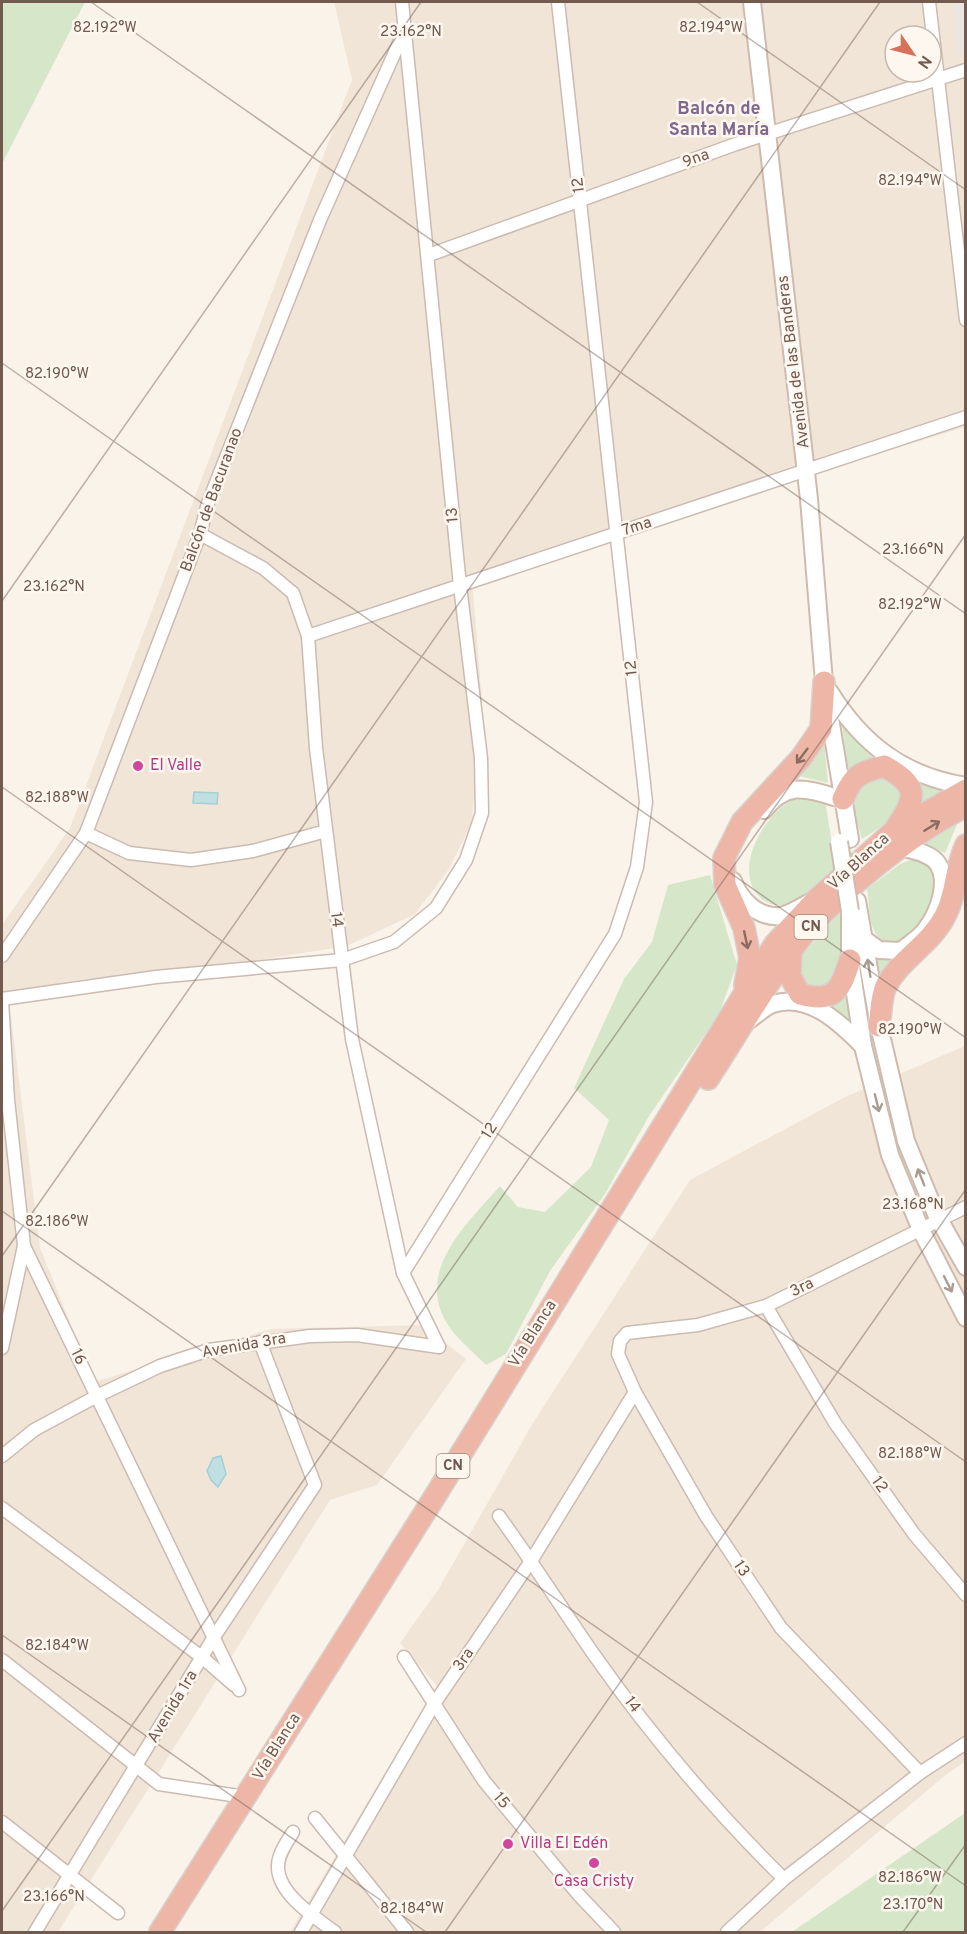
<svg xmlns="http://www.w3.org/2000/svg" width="967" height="1934" font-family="Overpass,sans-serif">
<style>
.residential{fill:#f1e5d8;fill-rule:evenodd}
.industrial{fill:#ece6e2}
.green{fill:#d6e7c9}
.water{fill:#bfdfe2;stroke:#a7ced3;stroke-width:1.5}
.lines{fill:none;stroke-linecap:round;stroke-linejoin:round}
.street-casing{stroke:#cbbbb0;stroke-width:15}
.secondary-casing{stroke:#cebbae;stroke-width:20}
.highway-casing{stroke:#d8d1ce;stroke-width:24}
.street{stroke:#fff;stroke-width:12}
.secondary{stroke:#fff;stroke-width:16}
.highway{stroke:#edb6a7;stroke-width:21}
.secondary-bridge-casing{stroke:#cebbae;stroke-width:20;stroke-linecap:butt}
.secondary-bridge{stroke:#fff;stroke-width:16}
.oneway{stroke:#8b6c61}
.oneway2{stroke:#aa9c95}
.ticks{fill:none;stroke:#725a4f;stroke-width:1.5;stroke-opacity:0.45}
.hotel-dot{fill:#d1479c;stroke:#fdf7ef;stroke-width:2}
.labels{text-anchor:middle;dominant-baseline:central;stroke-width:5;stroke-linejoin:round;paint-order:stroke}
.shield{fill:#fdf7ef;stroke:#9c897f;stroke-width:1.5}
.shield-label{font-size:15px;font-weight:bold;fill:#725a4f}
.street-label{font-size:16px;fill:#725a4f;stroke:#fdf7ef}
.hotel-label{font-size:16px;fill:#b23c85;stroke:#fdf7ef;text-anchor:start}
.neighbourhood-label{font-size:18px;font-weight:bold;fill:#7f678e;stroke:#fdf7ef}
.ticks-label{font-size:15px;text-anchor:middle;fill:#725a4f;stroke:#fdf7ef;stroke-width:5;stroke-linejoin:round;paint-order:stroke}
</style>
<rect width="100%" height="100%" fill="#faf3e9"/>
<g class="residential">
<path d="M 334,2 L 965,2 L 965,427 L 472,579 L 482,700 L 472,822 L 449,869 L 415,914 L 347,946 L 183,972 L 84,979 L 8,993 L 40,1248 L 94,1382 L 271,1329 L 423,1325 L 466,1359 L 377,1485 L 330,1500 L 58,1932 L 2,1932 L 2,925 L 70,828 L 352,80 ZM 895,36 L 931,36 L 931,72 L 895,72 Z"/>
<path d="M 965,1046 L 965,1762 L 948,1773 L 760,1932 L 290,1932 L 437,1686 L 400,1643 L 438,1590 L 533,1423 L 690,1180 L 845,1097 Z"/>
</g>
<path class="industrial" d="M 954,2 L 965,2 L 965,55 L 959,57 Z"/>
<g class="green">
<path d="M 2,2 L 85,2 L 2,164 Z"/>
<path d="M 842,726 L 873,758 L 849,774 Z"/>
<path d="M 824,741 L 828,783 L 799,776 Z"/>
<path d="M 880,772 L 907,795 L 890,821 L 862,839 C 852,800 844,797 880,772 Z"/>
<path d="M 917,783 L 945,791 L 919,807 Z"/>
<path d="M 810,796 L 825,800 L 836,869 C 824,879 811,894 797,901 C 786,907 773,907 763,900 C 730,874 762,816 792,800 C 797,797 805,797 810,796 Z"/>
<path d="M 958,822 L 945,853 L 922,843 Z"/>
<path d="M 917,857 L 930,863 C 945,898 926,929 894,946 C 866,937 871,915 867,889 L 900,864 Z"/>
<path d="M 710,875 L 737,965 L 719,1014 L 649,1116 L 605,1194 L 550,1271 L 506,1354 L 486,1365 C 473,1352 454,1337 445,1320 C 417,1269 468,1222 500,1186 L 518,1207 L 545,1212 L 591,1167 L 609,1120 L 574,1088 L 624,979 L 652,942 L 668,885 Z"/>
<path d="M 840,913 L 842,963 L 839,978 L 816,992 L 797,979 L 799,958 Z"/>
<path d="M 874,956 L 893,960 L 879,982 Z"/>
<path d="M 848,991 L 852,1025 L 827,1006 Z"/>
<path d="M 965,1813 L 965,1932 L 792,1932 Z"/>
</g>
<g class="water">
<path d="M 194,792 L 218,793 L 217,804 L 193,803 Z"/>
<path d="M 221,1456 L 226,1474 L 218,1487 L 211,1480 L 207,1471 L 213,1458 Z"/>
</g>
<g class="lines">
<g class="street-casing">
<g id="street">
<path d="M 929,2 L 966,320"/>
<path d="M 429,255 L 736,144 L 966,70"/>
<path d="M 200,534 L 263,568 L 293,593 L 308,636 L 316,748 L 352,1039 L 403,1273 L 439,1347"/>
<path d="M 308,636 L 966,417"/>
<path d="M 86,833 L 129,853 L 191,860 L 253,851 L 326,831"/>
<path d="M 2,956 L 86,833 L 200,534 L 208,503 L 320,220 L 403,34"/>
<path d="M 2,999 L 156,977 L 342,960 L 394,942 L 436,908 L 466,860 L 482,813 L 481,758 L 460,586 L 402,2"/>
<path d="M 2,1001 L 8,1100 L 24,1246 L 239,1690"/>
<path d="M 403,1273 L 615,934 L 637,867 L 646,802 L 558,2"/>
<path d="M 766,1306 L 835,1423 L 914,1534 L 966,1595"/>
<path d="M 2,1348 L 24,1246"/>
<path d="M 2,1456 L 34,1430 L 97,1396 L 160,1366 L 209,1350 L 310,1336 L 357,1335 L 439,1347"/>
<path d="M 2,1508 L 203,1658 L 234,1685"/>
<path d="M 499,1516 C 531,1560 561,1607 592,1652 C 649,1733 713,1809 784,1879"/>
<path d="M 404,1657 L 484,1781 L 578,1894 L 614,1932"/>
<path d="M 2,1660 L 159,1784 L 245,1797"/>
<path d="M 920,1773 L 781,1628 L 706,1516 L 635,1392 L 618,1354 L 620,1341 L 627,1333 L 698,1325 L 766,1306 L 966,1207"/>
<path d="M 315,1818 L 407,1932"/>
<path d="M 2,1822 L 118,1913"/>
<path d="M 293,1832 C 287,1842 278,1854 278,1866 C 277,1894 316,1918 335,1932"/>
<path d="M 35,1932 L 214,1637 L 315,1485 L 260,1342"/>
<path d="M 301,1932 L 434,1704 L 531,1561 L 635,1392"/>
<path d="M 727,1932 L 784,1879 L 920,1773 L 966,1743"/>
</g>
</g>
<g class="secondary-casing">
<g id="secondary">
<path d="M 752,2 L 809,499 L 824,682 L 850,839"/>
<path d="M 829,691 C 862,744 903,776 966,786"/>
<path d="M 764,810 C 785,783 805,787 834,797"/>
<path d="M 733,881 C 740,899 757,918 780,916 C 789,915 802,906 811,902"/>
<path d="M 857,901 L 879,1026 L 906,1141 L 936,1214 L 966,1267"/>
<path d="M 850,911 L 850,960 L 863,1046 L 890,1155 L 921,1230 L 966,1318"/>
<path d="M 865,940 L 879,950 L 901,951 C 909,944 920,938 926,929 C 938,913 950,883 938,864 C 931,853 912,850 900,847"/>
<path d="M 746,1022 C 754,1017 764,1007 773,1004 C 809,992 841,1024 863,1046"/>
</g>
</g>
<g class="highway-casing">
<g id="highway">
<path d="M 843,799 C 853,775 859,773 884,766 C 918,785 918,796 896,828"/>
<path d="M 791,951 L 790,976 L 800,994 C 835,1004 841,989 850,960"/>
<path d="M 745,985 L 750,958 L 744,928 L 725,885 L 724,858 L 742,822 L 801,758 L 821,729 L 824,682"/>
<path d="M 879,1026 C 881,1014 881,996 886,986 C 901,958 931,944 945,916 C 957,894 955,867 966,845"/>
<path d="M 708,1079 C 735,1037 761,993 790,952 C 825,902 911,833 966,806"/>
<path d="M 160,1932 L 432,1501 L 775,944 L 817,899 L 893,832 L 966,790"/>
</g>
</g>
<use href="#street" class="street"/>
<use href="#secondary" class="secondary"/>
<use href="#highway" class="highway"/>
<g class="secondary-bridge-casing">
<path id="secondary-bridge" d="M 839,842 L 850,911"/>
</g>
<use href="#secondary-bridge" class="secondary-bridge"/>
</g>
<defs><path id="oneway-shaft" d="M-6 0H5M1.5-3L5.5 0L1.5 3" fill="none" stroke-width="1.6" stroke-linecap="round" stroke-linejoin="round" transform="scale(1.5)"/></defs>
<g class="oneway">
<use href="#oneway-shaft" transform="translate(802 756) rotate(127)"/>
<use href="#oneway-shaft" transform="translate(932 826) rotate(-32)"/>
<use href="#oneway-shaft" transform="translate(746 940) rotate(78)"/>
</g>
<g class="oneway2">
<use href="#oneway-shaft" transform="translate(869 968) rotate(-99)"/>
<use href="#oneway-shaft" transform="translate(877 1103) rotate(76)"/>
<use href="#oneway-shaft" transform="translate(921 1177) rotate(-112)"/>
<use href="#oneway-shaft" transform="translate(948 1284) rotate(63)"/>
</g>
<path class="ticks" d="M 91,2 L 966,614M 697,2 L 966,190M 2,363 L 966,1038M 2,601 L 421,2M 2,787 L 966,1462M 2,1211 L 966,1886M 2,1256 L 880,2M 2,1635 L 426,1932M 2,1911 L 966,534M 445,1932 L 966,1189M 903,1932 L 966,1844"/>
<g class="hotel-dot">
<circle cx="138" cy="766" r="6"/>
<circle cx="508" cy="1844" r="6"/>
<circle cx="594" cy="1863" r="6"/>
</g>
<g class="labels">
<g class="shield">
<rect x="794.5" y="915" width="33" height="24" rx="4.5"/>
<rect x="436.5" y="1454" width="33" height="24" rx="4.5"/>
</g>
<g class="shield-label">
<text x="811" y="927">CN</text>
<text x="453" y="1466">CN</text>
</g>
<g class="street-label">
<text transform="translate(696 159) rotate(-20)">9na</text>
<text transform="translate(579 185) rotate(-97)">12</text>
<text transform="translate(794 362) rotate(-97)">Avenida de las Banderas</text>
<text transform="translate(212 500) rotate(-70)">Balcón de Bacuranao</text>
<text transform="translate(453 515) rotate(-95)">13</text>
<text transform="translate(637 527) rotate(-18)">7ma</text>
<text transform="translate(632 668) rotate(-96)">12</text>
<text transform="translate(859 862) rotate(-42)">Vía Blanca</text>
<text transform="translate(336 920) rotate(83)">14</text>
<text transform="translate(490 1131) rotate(-58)">12</text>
<text transform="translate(802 1288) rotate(-26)">3ra</text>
<text transform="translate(533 1334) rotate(-58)">Vía Blanca</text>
<text transform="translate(244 1346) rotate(-10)">Avenida 3ra</text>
<text transform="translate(78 1357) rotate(64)">16</text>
<text transform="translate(879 1485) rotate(55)">12</text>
<text transform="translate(741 1569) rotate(56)">13</text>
<text transform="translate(464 1660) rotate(-55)">3ra</text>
<text transform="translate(632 1705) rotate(53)">14</text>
<text transform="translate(173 1707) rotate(-59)">Avenida 1ra</text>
<text transform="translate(277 1747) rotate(-58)">Vía Blanca</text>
<text transform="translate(501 1801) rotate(50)">15</text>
</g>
<g class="hotel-label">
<text x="150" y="766">El Valle</text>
<text x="520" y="1844">Villa El Edén</text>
<text x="594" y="1882" text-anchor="middle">Casa Cristy</text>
</g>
<g class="neighbourhood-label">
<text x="719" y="109">Balcón de<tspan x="719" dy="21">Santa María</tspan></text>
</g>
</g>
<g class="ticks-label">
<text x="105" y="32">82.192°W</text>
<text x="711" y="32">82.194°W</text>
<text x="411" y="36">23.162°N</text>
<text x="910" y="185">82.194°W</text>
<text x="57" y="378">82.190°W</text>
<text x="913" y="554">23.166°N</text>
<text x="54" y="591">23.162°N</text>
<text x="910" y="609">82.192°W</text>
<text x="57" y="802">82.188°W</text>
<text x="910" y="1034">82.190°W</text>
<text x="913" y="1209">23.168°N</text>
<text x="57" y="1226">82.186°W</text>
<text x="910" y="1458">82.188°W</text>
<text x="57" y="1650">82.184°W</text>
<text x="910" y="1882">82.186°W</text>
<text x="54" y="1901">23.166°N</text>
<text x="913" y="1909">23.170°N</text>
<text x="412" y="1913">82.184°W</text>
</g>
<rect width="967" height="1934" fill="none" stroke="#725a4f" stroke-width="6"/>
<g transform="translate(913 54) rotate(125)"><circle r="28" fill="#fdf7ef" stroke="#c5b8af" stroke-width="1.5"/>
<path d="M0-4.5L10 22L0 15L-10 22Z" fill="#d7715c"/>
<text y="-9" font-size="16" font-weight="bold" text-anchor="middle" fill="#725a4f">N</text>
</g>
</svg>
